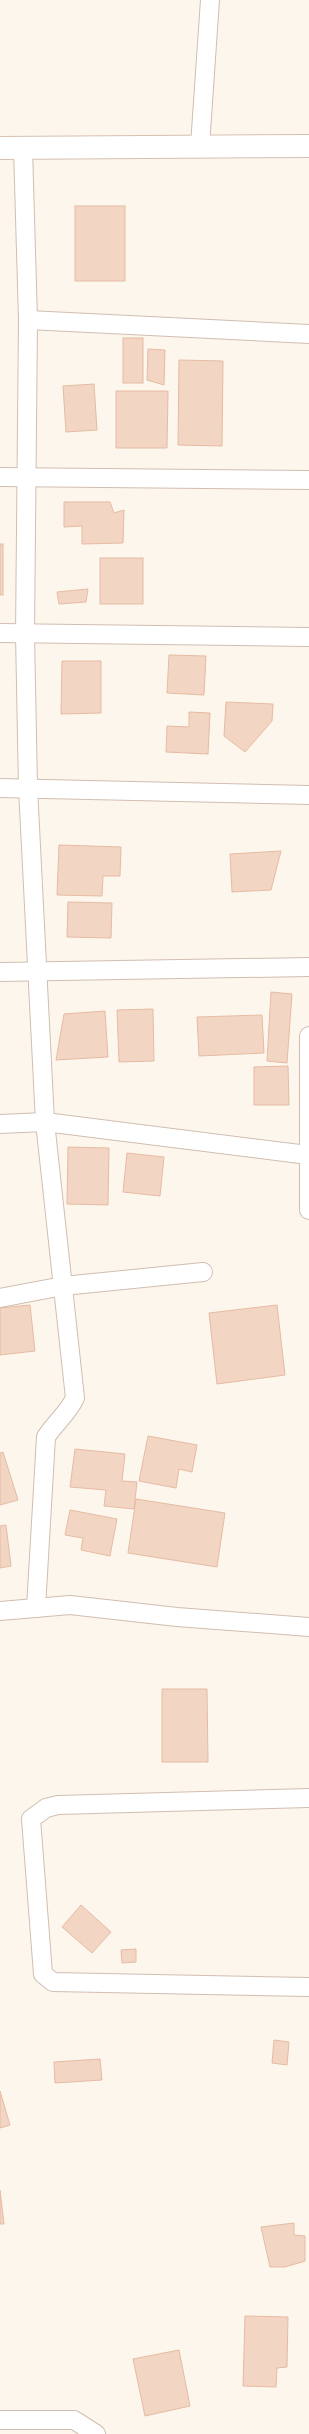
<svg xmlns="http://www.w3.org/2000/svg" width="309" height="2434" font-family="Karla,sans-serif">
<style>
.building{fill:#f3d5c3;stroke:#e6bba3}
.lines{fill:none;stroke-linecap:round;stroke-linejoin:round}
.street-casing{stroke:#d1beb0;stroke-width:20}
.secondary-casing{stroke:#d6c0b0;stroke-width:24}
.street{stroke:#fff;stroke-width:18}
.secondary{stroke:#fff;stroke-width:22}
</style>
<rect width="100%" height="100%" fill="#fdf6ec"/>
<g class="building">
<rect x="75" y="206" width="50" height="75"/>
<rect x="123" y="338" width="20" height="45"/>
<path d="M 148,349 L 165,350 L 164,385 L 147,380 Z"/>
<path d="M 179,360 L 223,361 L 222,446 L 178,445 Z"/>
<path d="M 94,384 L 97,430 L 66,432 L 63,386 Z"/>
<path d="M 116,391 L 168,391 L 167,448 L 116,448 Z"/>
<path d="M 64,502 L 110,502 L 114,513 L 124,510 L 123,543 L 82,544 L 82,526 L 64,527 Z"/>
<rect x="0" y="544" width="3" height="51"/>
<rect x="100" y="558" width="43" height="46"/>
<path d="M 88,589 L 86,602 L 59,604 L 57,592 Z"/>
<path d="M 169,655 L 206,656 L 204,695 L 167,693 Z"/>
<path d="M 62,661 L 101,661 L 101,713 L 61,714 Z"/>
<path d="M 226,702 L 273,704 L 272,721 L 245,752 L 224,736 Z"/>
<path d="M 189,712 L 210,713 L 208,754 L 166,752 L 167,726 L 189,727 Z"/>
<path d="M 59,845 L 121,847 L 120,876 L 103,876 L 102,896 L 57,895 Z"/>
<path d="M 281,851 L 271,890 L 232,892 L 230,854 Z"/>
<path d="M 68,902 L 112,903 L 111,938 L 67,937 Z"/>
<path d="M 271,992 L 292,994 L 287,1063 L 267,1061 Z"/>
<path d="M 153,1009 L 154,1061 L 119,1062 L 117,1010 Z"/>
<path d="M 105,1011 L 108,1057 L 56,1060 L 64,1014 Z"/>
<path d="M 262,1015 L 264,1053 L 199,1056 L 197,1017 Z"/>
<path d="M 288,1066 L 289,1105 L 254,1105 L 254,1067 Z"/>
<path d="M 68,1147 L 109,1148 L 108,1205 L 67,1204 Z"/>
<path d="M 127,1153 L 164,1157 L 160,1196 L 123,1192 Z"/>
<path d="M 30,1305 L 35,1351 L 0,1355 L 0,1308 Z"/>
<path d="M 277,1305 L 285,1375 L 217,1384 L 209,1313 Z"/>
<path d="M 148,1436 L 197,1445 L 192,1472 L 179,1469 L 176,1488 L 139,1481 Z"/>
<path d="M 75,1449 L 125,1454 L 122,1481 L 137,1482 L 134,1509 L 104,1506 L 106,1490 L 70,1487 Z"/>
<path d="M 3,1452 L 18,1500 L 0,1505 L 0,1453 Z"/>
<path d="M 136,1499 L 225,1513 L 217,1567 L 128,1553 Z"/>
<path d="M 70,1510 L 117,1519 L 110,1556 L 81,1550 L 83,1538 L 65,1535 Z"/>
<path d="M 6,1525 L 11,1566 L 0,1568 L 0,1526 Z"/>
<path d="M 162,1689 L 207,1689 L 208,1762 L 162,1762 Z"/>
<path d="M 81,1905 L 111,1932 L 92,1953 L 62,1927 Z"/>
<path d="M 136,1949 L 136,1962 L 122,1963 L 121,1950 Z"/>
<path d="M 274,2040 L 289,2042 L 287,2065 L 272,2063 Z"/>
<path d="M 100,2059 L 102,2080 L 55,2083 L 54,2062 Z"/>
<path d="M 0,2091 L 10,2125 L 0,2128 Z"/>
<path d="M 0,2190 L 4,2224 L 0,2224 Z"/>
<path d="M 294,2223 L 294,2235 L 305,2236 L 305,2261 L 285,2267 L 270,2267 L 261,2227 Z"/>
<path d="M 245,2316 L 288,2317 L 287,2367 L 277,2368 L 276,2387 L 243,2386 Z"/>
<path d="M 179,2350 L 190,2406 L 145,2416 L 133,2359 Z"/>
</g>
<g class="lines">
<g class="street-casing">
<g id="street">
<path d="M 200,146 L 210,0"/>
<path d="M 23,148 L 28,320 L 25,634 L 28,788 L 45,1122 L 75,1398 C 68,1413 55,1423 46,1437 L 36,1608"/>
<path d="M 28,320 L 309,334"/>
<path d="M 0,477 L 309,480"/>
<path d="M 0,633 L 309,637"/>
<path d="M 0,788 L 309,795"/>
<path d="M 0,972 L 309,967"/>
<path d="M 309,1036 L 309,1210"/>
<path d="M 0,1124 L 45,1122 L 308,1155"/>
<path d="M 0,1298 L 63,1286 L 203,1272"/>
<path d="M 0,1611 L 70,1605 L 177,1617 L 309,1627"/>
<path d="M 309,1798 L 58,1805 L 46,1808 L 31,1819 L 43,1974 L 53,1982 L 309,1987"/>
<path d="M 0,2420 L 74,2420 L 96,2434"/>
</g>
</g>
<g class="secondary-casing">
<path id="secondary" d="M 0,148 L 309,146"/>
</g>
<use href="#street" class="street"/>
<use href="#secondary" class="secondary"/>
</g>
</svg>
